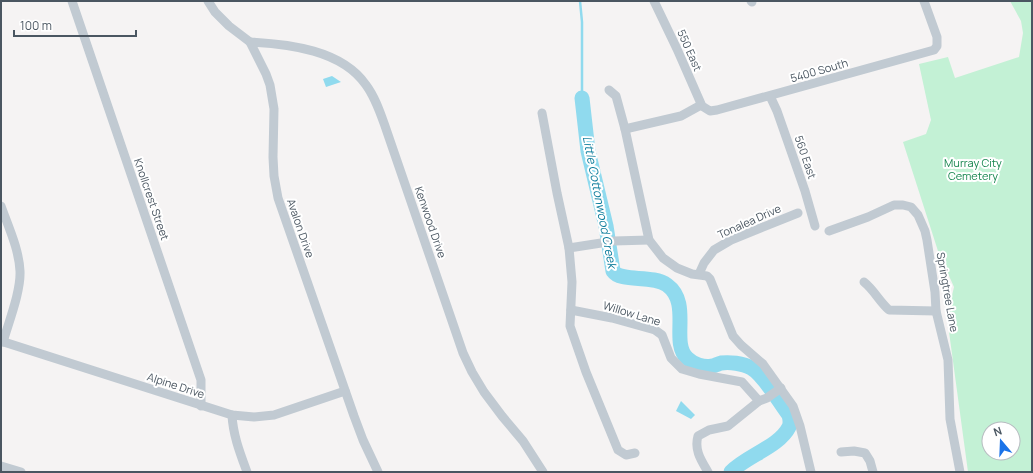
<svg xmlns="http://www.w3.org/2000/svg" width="1033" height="473" font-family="Manrope,sans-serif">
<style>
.green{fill:#c3f1d5;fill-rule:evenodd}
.water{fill:#90daee}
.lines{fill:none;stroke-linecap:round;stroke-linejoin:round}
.stream{stroke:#90daee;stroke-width:2.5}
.river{stroke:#90daee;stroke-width:15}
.street{stroke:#c1cad2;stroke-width:9}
.labels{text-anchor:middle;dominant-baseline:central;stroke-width:4;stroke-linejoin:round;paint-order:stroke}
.street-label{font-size:11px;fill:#4a5661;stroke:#fff}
.park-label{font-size:11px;fill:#17864f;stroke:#fff}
.water-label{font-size:12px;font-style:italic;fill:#0c7c9b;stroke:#fff}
</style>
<rect width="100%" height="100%" fill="#f5f3f3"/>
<path class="green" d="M 1010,1 L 1032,1 L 1032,472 L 968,472 L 947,317 L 954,287 L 938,251 L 903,142 L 926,134 L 931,120 L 919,64 L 948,57 L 955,78 L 1019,57 L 1023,33 L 1021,21 ZM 989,429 L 1013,429 L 1013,453 L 989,453 Z"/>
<g class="water">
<path d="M 332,76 L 341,82 L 326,87 L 323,79 Z"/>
<path d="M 681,401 L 695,415 L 691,419 L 676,411 Z"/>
</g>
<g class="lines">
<path class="stream" d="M 580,1 L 582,22 L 582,98"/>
<path class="river" d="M 582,98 L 588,151 L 606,226 L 613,271 C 621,283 652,274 667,285 C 692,303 670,342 687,358 C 693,364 704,368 712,366 C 715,366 718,364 721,363 C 729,362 743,363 751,368 C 764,375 779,402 789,415 C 790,419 791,423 789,427 C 779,447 746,456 731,472"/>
<g class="street">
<path d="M 72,1 L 201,380 L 201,406"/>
<path d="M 208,1 L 215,12 L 229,26 L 250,42 L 266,74 L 270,85 L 274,109 L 273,157 L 274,176 L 278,198 L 354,416 L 363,440 L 378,472"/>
<path d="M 654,1 L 677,49 L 702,106 L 710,111 L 717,110 L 934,50 L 937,46 L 937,37 L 924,1"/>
<path d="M 751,1 L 752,2"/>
<path d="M 250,42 C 289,44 342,50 366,85 C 375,97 380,112 385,126 L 463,353 L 472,372 L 484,392 L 502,416 L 523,441 L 543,472"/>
<path d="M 609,90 L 616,96 L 625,129 L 649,240 L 663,258 L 677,268 L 692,274 L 707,276 L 710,279 L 733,336 L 741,345 L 763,364 L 793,406 L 800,426 L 811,472"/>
<path d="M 770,96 L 777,111 L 805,191 L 815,226"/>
<path d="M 542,113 L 557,193 L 569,248 L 572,282 L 570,326 L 586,372 L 618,450 L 626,455 L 635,453"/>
<path d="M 625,129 L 681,116 L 701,105"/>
<path d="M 1,206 C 8,226 19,249 20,271 C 21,291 9,321 3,342"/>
<path d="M 829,231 L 868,217 L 894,205 L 903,205 L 911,207 L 918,215 L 925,231 L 927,240 L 935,292 L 936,311 L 948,360 L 950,419 L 960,472"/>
<path d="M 569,248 L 614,241 L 649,240"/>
<path d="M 699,274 L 704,263 L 714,250 L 731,240 L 798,213"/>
<path d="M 864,282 C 874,290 879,301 889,310 L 936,311"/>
<path d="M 571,310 L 612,318 L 655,330 L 662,335 L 671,358 L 682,369 L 699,374 L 742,382 L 759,401 L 728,426 L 709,430 L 698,436 C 694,450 701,460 708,472"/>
<path d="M 1,341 L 232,415 L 254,417 L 274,415 L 345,391"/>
<path d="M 759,401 L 767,398 L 781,388"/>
<path d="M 232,415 C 233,435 240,453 247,472"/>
<path d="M 841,452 L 854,451 L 865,453 L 870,461 L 873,472"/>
<path d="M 1,466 L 21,472"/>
</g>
</g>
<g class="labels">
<g class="street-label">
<text transform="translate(690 50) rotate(66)">550 East</text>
<text transform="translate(819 70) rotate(-16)">5400 South</text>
<text transform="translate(806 157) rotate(71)">560 East</text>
<text transform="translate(152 199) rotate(71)">Knollcrest Street</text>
<text transform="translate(749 221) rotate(-24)">Tonalea Drive</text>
<text transform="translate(431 222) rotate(71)">Kenwood Drive</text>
<text transform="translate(301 228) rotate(71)">Avalon Drive</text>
<text transform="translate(948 292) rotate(80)">Springtree Lane</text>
<text transform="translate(632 313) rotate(17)">Willow Lane</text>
<text transform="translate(176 385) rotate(18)">Alpine Drive</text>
</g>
<g class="park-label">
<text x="973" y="162">Murray City<tspan x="973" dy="13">Cemetery</tspan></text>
</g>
<g class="water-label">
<text transform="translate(600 202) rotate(79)">Little Cottonwood Creek</text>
</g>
</g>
<rect width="1033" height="473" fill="none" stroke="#4a5661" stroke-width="4"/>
<g transform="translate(1001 441) rotate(341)"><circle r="19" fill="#ffffff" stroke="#b7bbc0"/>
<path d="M0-3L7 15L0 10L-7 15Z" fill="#1a73e8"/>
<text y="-6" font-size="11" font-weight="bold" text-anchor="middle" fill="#4a5661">N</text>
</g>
<path d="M14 30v6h122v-6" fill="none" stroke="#4a5661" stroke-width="2"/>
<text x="20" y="30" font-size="12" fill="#4a5661" stroke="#ffffff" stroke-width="3" paint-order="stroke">100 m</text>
</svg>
